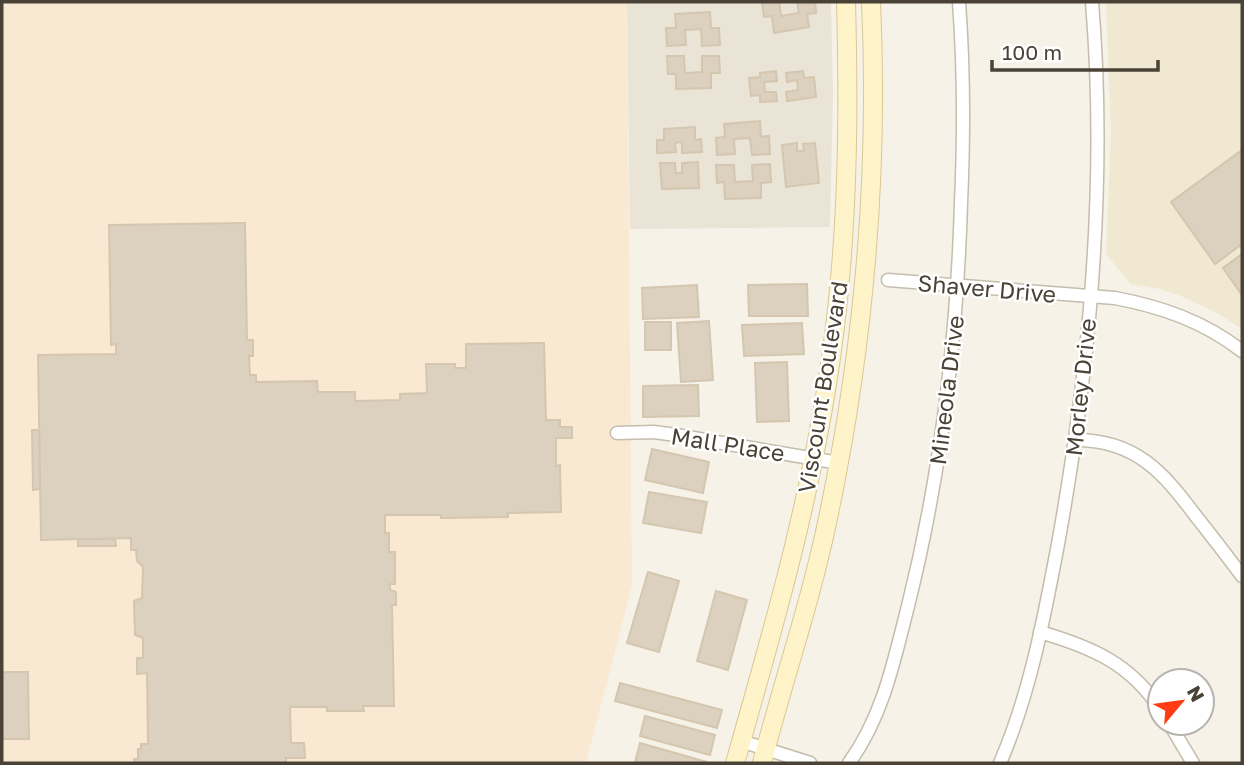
<svg xmlns="http://www.w3.org/2000/svg" width="1244" height="765" font-family="'Golos Text',sans-serif">
<style>
.residential{fill:#eae4d6}
.commercial{fill:#f9e9d2}
.education{fill:#f0e8d1}
.building{fill:#dcd1bf;stroke:#d4c6af;stroke-width:2}
.lines{fill:none;stroke-linecap:round;stroke-linejoin:round}
.street-casing{stroke:#c5bdac;stroke-width:15}
.secondary-casing{stroke:#dac893;stroke-width:20}
.street{stroke:#fff;stroke-width:12}
.secondary{stroke:#fff3c9;stroke-width:18}
.labels{text-anchor:middle;dominant-baseline:central;stroke-width:5;stroke-linejoin:round;paint-order:stroke}
.street-label{font-size:23px;fill:#4a4236;stroke:#fff}
</style>
<rect width="100%" height="100%" fill="#f6f2e8"/>
<path class="residential" d="M 627,2 L 831,2 L 833,93 L 830,227 L 630,229 Z"/>
<path class="commercial" d="M 2,2 L 627,2 L 632,586 L 586,763 L 2,763 Z"/>
<path class="education" d="M 1106,2 L 1242,2 L 1242,329 L 1217,313 L 1181,296 L 1160,289 L 1131,284 L 1106,254 L 1111,132 Z"/>
<g class="building">
<path d="M 762,2 L 779,2 L 781,16 L 799,13 L 797,2 L 815,2 L 816,13 L 807,14 L 809,27 L 774,33 L 772,16 L 764,17 Z"/>
<path d="M 710,12 L 711,28 L 719,28 L 720,45 L 702,46 L 701,29 L 685,30 L 686,45 L 667,46 L 666,28 L 676,28 L 675,14 Z"/>
<path d="M 667,56 L 684,56 L 685,73 L 702,72 L 702,56 L 719,56 L 720,73 L 711,73 L 711,88 L 676,89 L 676,74 L 668,74 Z"/>
<path d="M 776,71 L 777,81 L 764,82 L 765,92 L 776,92 L 777,101 L 760,102 L 760,95 L 751,96 L 749,78 L 760,77 L 760,73 Z"/>
<path d="M 803,71 L 804,78 L 814,77 L 816,97 L 787,101 L 786,92 L 798,90 L 797,80 L 787,82 L 786,73 Z"/>
<path d="M 760,121 L 761,137 L 769,136 L 770,154 L 752,155 L 750,138 L 734,139 L 735,154 L 717,155 L 716,138 L 725,137 L 724,124 Z"/>
<path d="M 695,127 L 695,140 L 701,139 L 702,152 L 682,153 L 682,142 L 675,143 L 676,152 L 657,153 L 657,140 L 664,140 L 664,129 Z"/>
<path d="M 797,143 L 797,151 L 804,151 L 803,144 L 815,143 L 819,183 L 786,187 L 782,145 Z"/>
<path d="M 1242,150 L 1242,244 L 1215,264 L 1171,202 Z"/>
<path d="M 698,162 L 699,188 L 662,189 L 660,163 L 675,163 L 676,173 L 682,173 L 682,163 Z"/>
<path d="M 770,164 L 771,182 L 761,183 L 761,198 L 725,199 L 724,182 L 717,183 L 716,165 L 734,165 L 735,182 L 753,181 L 752,165 Z"/>
<path d="M 245,223 L 247,340 L 253,340 L 253,356 L 249,356 L 250,375 L 256,375 L 256,382 L 317,381 L 318,392 L 355,392 L 355,401 L 400,400 L 400,394 L 427,393 L 426,364 L 455,364 L 455,368 L 466,368 L 466,344 L 544,343 L 546,420 L 560,420 L 560,427 L 572,427 L 572,438 L 556,438 L 556,466 L 560,465 L 561,512 L 508,513 L 508,517 L 441,518 L 441,515 L 385,515 L 385,533 L 389,533 L 389,552 L 395,552 L 395,584 L 390,584 L 390,590 L 396,592 L 396,605 L 392,605 L 394,706 L 363,706 L 364,711 L 327,711 L 327,707 L 290,707 L 291,743 L 304,743 L 305,758 L 286,758 L 286,763 L 134,763 L 134,759 L 138,759 L 138,749 L 141,749 L 141,744 L 148,744 L 147,673 L 137,674 L 137,658 L 143,658 L 143,638 L 135,635 L 134,601 L 142,598 L 143,567 L 137,561 L 136,550 L 131,550 L 131,538 L 41,540 L 38,355 L 116,354 L 116,344 L 111,345 L 109,225 Z"/>
<path d="M 1242,254 L 1242,295 L 1223,268 Z"/>
<path d="M 807,284 L 808,316 L 749,316 L 748,285 Z"/>
<path d="M 697,285 L 699,317 L 643,319 L 642,288 Z"/>
<path d="M 709,321 L 713,380 L 681,382 L 677,323 Z"/>
<rect x="645" y="322" width="26" height="28"/>
<path d="M 802,323 L 804,354 L 744,356 L 742,325 Z"/>
<path d="M 787,362 L 789,421 L 757,422 L 755,363 Z"/>
<path d="M 698,385 L 699,416 L 643,417 L 643,386 Z"/>
<path d="M 32,430 L 39,430 L 40,489 L 33,490 Z"/>
<path d="M 652,449 L 709,462 L 703,493 L 645,480 Z"/>
<path d="M 649,492 L 707,502 L 701,533 L 643,523 Z"/>
<path d="M 78,539 L 115,539 L 116,546 L 78,546 Z"/>
<path d="M 648,572 L 679,581 L 659,652 L 627,643 Z"/>
<path d="M 716,591 L 747,600 L 728,670 L 697,661 Z"/>
<path d="M 2,672 L 28,672 L 29,739 L 2,739 Z"/>
<path d="M 620,683 L 722,710 L 717,728 L 615,701 Z"/>
<path d="M 645,716 L 715,735 L 710,755 L 640,736 Z"/>
<path d="M 640,743 L 707,762 L 706,763 L 635,762 Z"/>
</g>
<g class="lines">
<g class="street-casing">
<g id="street">
<path d="M 888,280 L 1115,298 C 1162,307 1203,321 1242,351"/>
<path d="M 617,433 L 654,432 L 676,435 L 839,463"/>
<path d="M 1076,440 C 1135,440 1163,472 1195,515 C 1211,535 1227,556 1242,576"/>
<path d="M 1040,632 C 1091,647 1130,663 1160,709"/>
<path d="M 1169,723 L 1193,763"/>
<path d="M 741,741 L 810,763"/>
<path d="M 849,763 C 883,716 894,661 908,606 C 941,474 957,339 961,203 C 964,136 964,69 959,2"/>
<path d="M 1000,763 C 1030,694 1044,618 1058,544 C 1090,367 1107,181 1092,2"/>
</g>
</g>
<g class="secondary-casing">
<g id="secondary">
<path d="M 735,763 C 775,623 816,481 834,335 C 848,224 849,113 846,2"/>
<path d="M 762,763 C 783,681 811,601 828,518 C 864,347 879,176 871,2"/>
</g>
</g>
<use href="#street" class="street"/>
<use href="#secondary" class="secondary"/>
</g>
<g class="labels">
<g class="street-label">
<text transform="translate(987 288) rotate(5)">Shaver Drive</text>
<text transform="translate(822 387) rotate(-81)">Viscount Boulevard</text>
<text transform="translate(1080 387) rotate(-84)">Morley Drive</text>
<text transform="translate(946 390) rotate(-83)">Mineola Drive</text>
<text transform="translate(728 444) rotate(9)">Mall Place</text>
</g>
</g>
<rect width="1244" height="765" fill="none" stroke="#4a4236" stroke-width="7"/>
<g transform="translate(1181 702) rotate(61)"><circle r="33" fill="#ffffff" stroke="#b7b3af" stroke-width="2"/>
<path d="M0-5L12 26L0 18L-12 26Z" fill="#ff3c16"/>
<text y="-10" font-size="19" font-weight="bold" text-anchor="middle" fill="#4a4236">N</text>
</g>
<path d="M992 60v10h166v-10" fill="none" stroke="#4a4236" stroke-width="3.5"/>
<text x="1002" y="60" font-size="21" fill="#4a4236" stroke="#ffffff" stroke-width="5" paint-order="stroke">100 m</text>
</svg>
